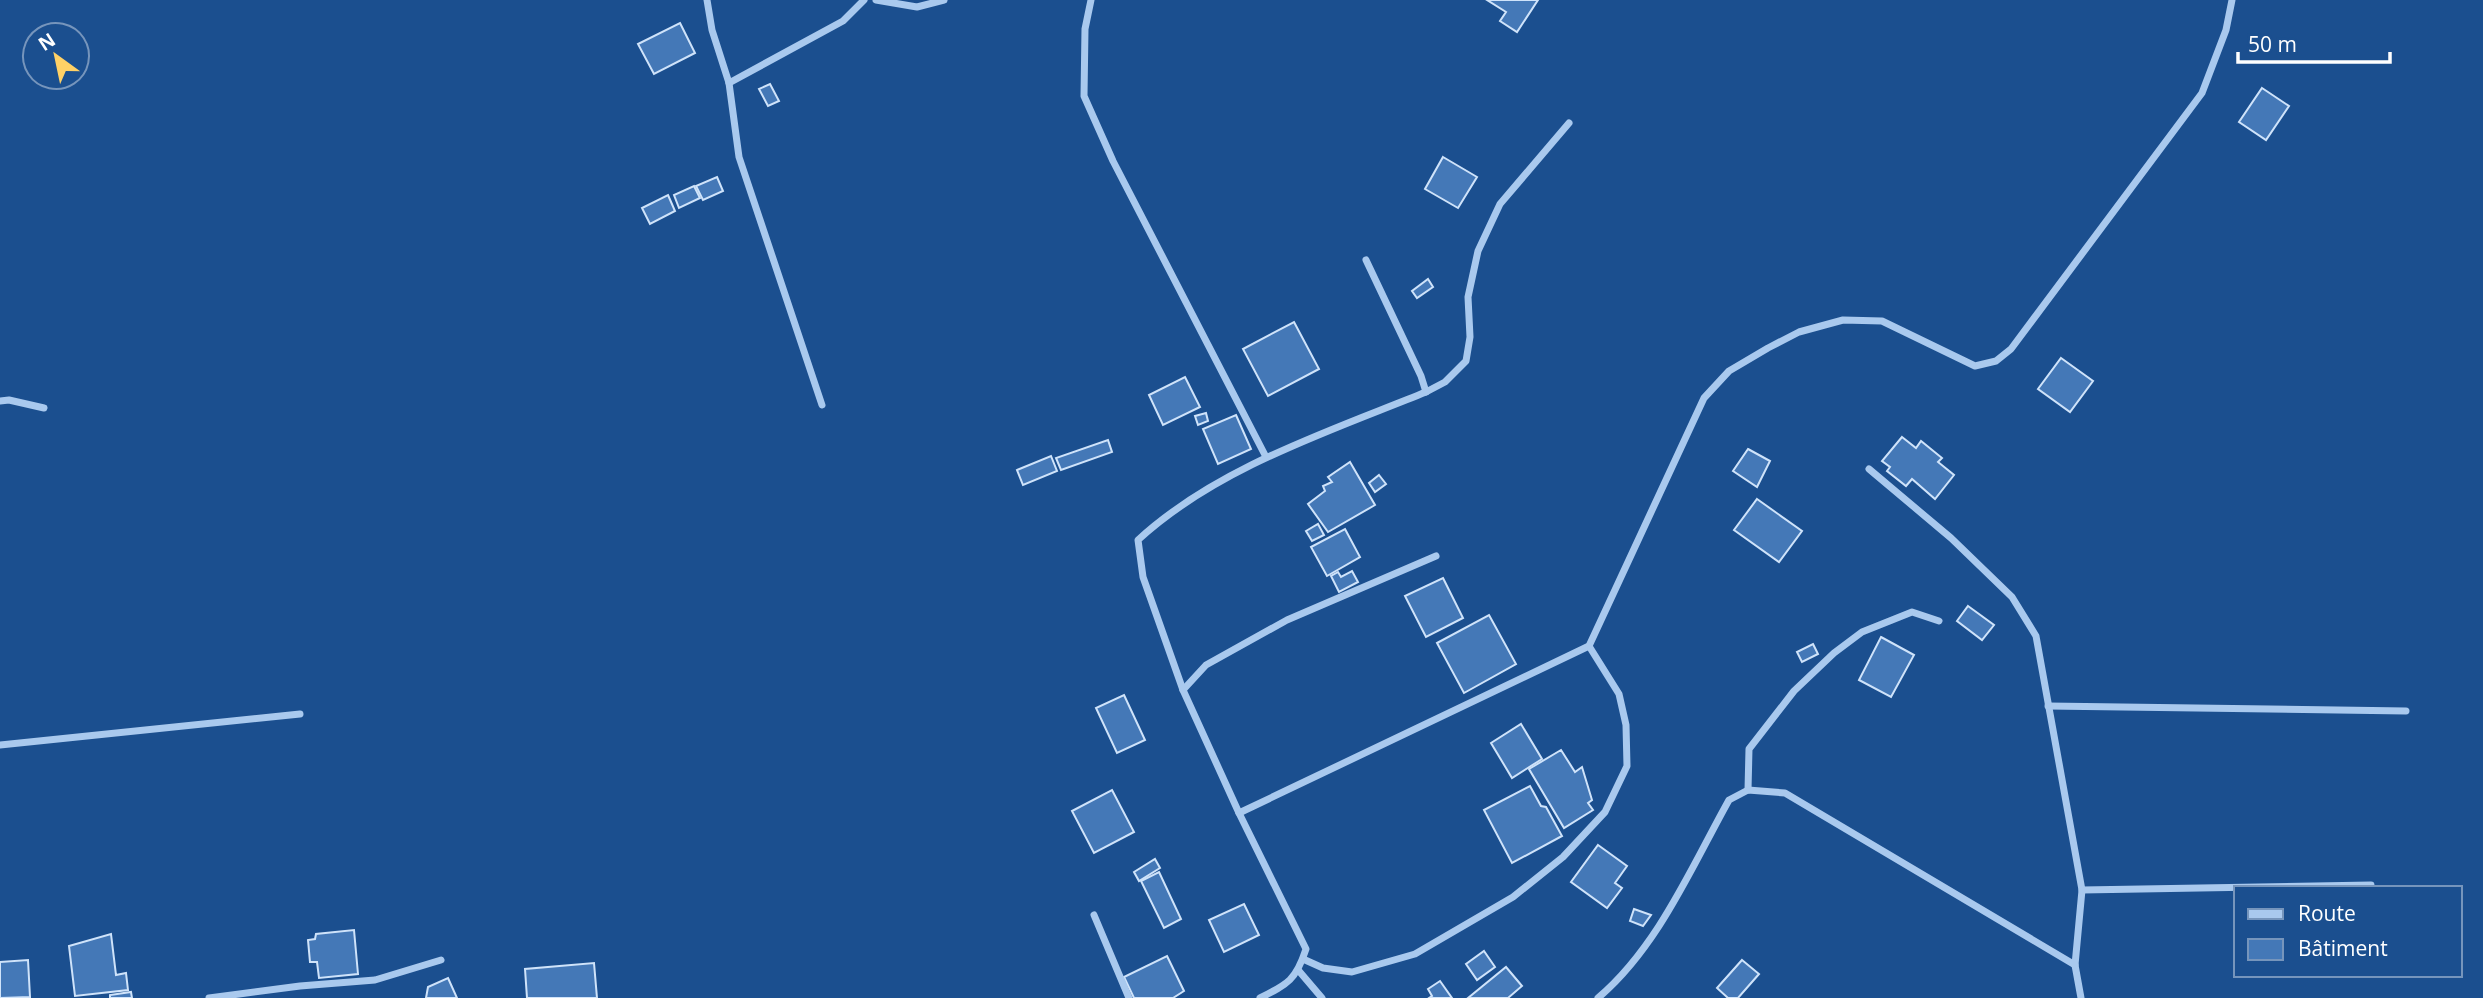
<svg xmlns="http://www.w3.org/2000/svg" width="2483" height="998" font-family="'Open Sans',sans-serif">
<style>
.building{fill:#4478b7;stroke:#cfe3fa;stroke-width:2}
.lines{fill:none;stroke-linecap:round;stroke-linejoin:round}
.minor{stroke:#a9c9ee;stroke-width:7}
</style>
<rect width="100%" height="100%" fill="#1b4f8f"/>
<g class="building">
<path d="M 1487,0 L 1538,0 L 1517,32 L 1500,21 L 1506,12 Z"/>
<path d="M 680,23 L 695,53 L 654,74 L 638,44 Z"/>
<path d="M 770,84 L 779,101 L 768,106 L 759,89 Z"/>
<path d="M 2262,88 L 2289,106 L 2266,140 L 2239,122 Z"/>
<path d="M 1443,157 L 1477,177 L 1458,208 L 1425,189 Z"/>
<path d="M 717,177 L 723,191 L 703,200 L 696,186 Z"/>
<path d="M 694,186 L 700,198 L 679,208 L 674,195 Z"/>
<path d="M 668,195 L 675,211 L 650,224 L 642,208 Z"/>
<path d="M 1428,279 L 1433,287 L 1417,298 L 1412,291 Z"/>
<path d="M 1294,322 L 1319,369 L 1268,396 L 1243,349 Z"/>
<path d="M 2061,358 L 2093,381 L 2070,412 L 2038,389 Z"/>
<path d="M 1185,377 L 1200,407 L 1163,425 L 1149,395 Z"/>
<path d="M 1206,413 L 1208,421 L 1198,425 L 1195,416 Z"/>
<path d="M 1236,415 L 1251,449 L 1218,464 L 1203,429 Z"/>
<path d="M 1902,437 L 1916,448 L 1921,441 L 1942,458 L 1938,462 L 1954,475 L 1935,499 L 1912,479 L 1906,486 L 1887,471 L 1890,467 L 1882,461 Z"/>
<path d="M 1108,440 L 1112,452 L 1061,470 L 1056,458 Z"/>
<path d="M 1748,449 L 1770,461 L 1757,487 L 1733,471 Z"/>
<path d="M 1051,456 L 1057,471 L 1023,485 L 1017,470 Z"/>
<path d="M 1350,462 L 1375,505 L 1328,532 L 1308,504 L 1325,491 L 1323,486 L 1332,482 L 1328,477 Z"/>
<path d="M 1379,475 L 1386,484 L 1375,492 L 1369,483 Z"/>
<path d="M 1757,499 L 1802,531 L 1779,562 L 1734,530 Z"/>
<path d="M 1318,524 L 1324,535 L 1312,541 L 1306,531 Z"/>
<path d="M 1345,529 L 1360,557 L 1327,576 L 1311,547 Z"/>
<path d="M 1352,571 L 1358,582 L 1339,592 L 1331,576 L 1338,572 L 1341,577 Z"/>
<path d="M 1443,578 L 1463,618 L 1426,637 L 1405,596 Z"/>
<path d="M 1968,606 L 1994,625 L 1982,640 L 1957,621 Z"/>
<path d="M 1489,615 L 1516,664 L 1464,693 L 1437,643 Z"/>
<path d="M 1881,637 L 1914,655 L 1891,697 L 1859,680 Z"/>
<path d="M 1813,644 L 1818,654 L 1802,662 L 1797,652 Z"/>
<path d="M 1124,695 L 1145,740 L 1117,753 L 1096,708 Z"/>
<path d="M 1521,724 L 1542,759 L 1512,778 L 1491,743 Z"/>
<path d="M 1561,750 L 1575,772 L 1582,767 L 1592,800 L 1588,803 L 1593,810 L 1564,828 L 1529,769 Z"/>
<path d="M 1530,786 L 1541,806 L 1546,807 L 1562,836 L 1512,863 L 1484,810 Z"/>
<path d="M 1112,790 L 1134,832 L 1094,853 L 1072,811 Z"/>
<path d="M 1598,845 L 1627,866 L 1615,883 L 1622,888 L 1607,908 L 1571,882 Z"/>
<path d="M 1155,859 L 1160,868 L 1139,881 L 1134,872 Z"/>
<path d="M 1159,872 L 1181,919 L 1164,928 L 1141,881 Z"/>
<path d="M 1244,904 L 1259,935 L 1224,952 L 1209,920 Z"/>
<path d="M 1634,909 L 1651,915 L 1643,926 L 1630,921 Z"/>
<path d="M 354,930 L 358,974 L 319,978 L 317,962 L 310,962 L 308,940 L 315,939 L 316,934 Z"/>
<path d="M 111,934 L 116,975 L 126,973 L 128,990 L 75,996 L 69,946 Z"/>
<path d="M 1484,951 L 1495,967 L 1477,980 L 1466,964 Z"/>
<path d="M 1167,956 L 1184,991 L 1173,998 L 1134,998 L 1124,977 Z"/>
<path d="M 28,960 L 30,997 L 0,998 L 0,962 Z"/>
<path d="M 1742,960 L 1759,974 L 1738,998 L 1728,998 L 1717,988 Z"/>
<path d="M 594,963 L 597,998 L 527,998 L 525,969 Z"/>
<path d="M 1506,967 L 1522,986 L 1508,998 L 1468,998 Z"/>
<path d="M 448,978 L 457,998 L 426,998 L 428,987 Z"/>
<path d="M 1440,981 L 1452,998 L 1429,998 L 1432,996 L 1428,989 Z"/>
<path d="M 131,992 L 132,998 L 110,998 L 110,995 Z"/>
</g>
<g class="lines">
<g class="minor">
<path d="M 707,0 L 712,30 L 729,83 L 739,157 L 822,405"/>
<path d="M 876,0 L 917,7 L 944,0"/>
<path d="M 1091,0 L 1085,29 L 1084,96 L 1113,161 L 1266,457"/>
<path d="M 729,83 L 843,21 L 864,0"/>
<path d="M 1366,260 L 1421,376 L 1426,392"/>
<path d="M 0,401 L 9,400 L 44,408"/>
<path d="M 1869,469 L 1951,538 L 2012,597 L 2036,636 L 2082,890 L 2075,965 L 2081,998"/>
<path d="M 1183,690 L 1206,665 L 1287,620 L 1436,556"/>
<path d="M 2048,706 L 2406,711"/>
<path d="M 0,745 L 300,714"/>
<path d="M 1748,790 L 1749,749 L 1794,691 L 1834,653 L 1862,632 L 1912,612 L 1939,621"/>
<path d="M 1239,813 L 1589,646 L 1704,398 L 1729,371 L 1768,348 L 1799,332 L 1843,320 L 1882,321 L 1975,366 L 1996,361 L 2011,349 L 2202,93 L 2226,30 L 2232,0"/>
<path d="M 2082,890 L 2371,885"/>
<path d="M 1094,915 L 1129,998"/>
<path d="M 1303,959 L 1323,968 L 1352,972 L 1415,954 L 1513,897 L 1563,857 L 1605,812 L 1627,766 L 1626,725 L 1619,694 L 1589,646"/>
<path d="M 1299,971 L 1322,998"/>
<path d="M 209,998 L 300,986 L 375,980 L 441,960"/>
<path d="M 1260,998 C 1288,984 1296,980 1306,949 L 1239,813 L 1183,690 L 1143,577 L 1138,540 C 1216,468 1330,431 1426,392 L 1445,382 L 1466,361 L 1470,337 L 1468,297 L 1478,251 L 1500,204 L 1569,123"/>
<path d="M 1598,998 C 1658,947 1691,868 1729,800 L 1748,790 L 1785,793 L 2075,965"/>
</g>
</g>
<rect x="2234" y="886" width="228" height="91" fill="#1b4f8f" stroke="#7695bc" stroke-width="2"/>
<rect x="2248" y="909" width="35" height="10" fill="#a9c9ee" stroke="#7695bc" stroke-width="2"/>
<text x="2298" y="921" font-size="21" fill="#ffffff">Route</text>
<rect x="2248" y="939" width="35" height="21" fill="#4478b7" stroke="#7695bc" stroke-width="2"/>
<text x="2298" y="956" font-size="21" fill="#ffffff">Bâtiment</text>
<g transform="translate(56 56) rotate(327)"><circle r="33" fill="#1b4f8f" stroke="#7695bc" stroke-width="2"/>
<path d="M0-5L12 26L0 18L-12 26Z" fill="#ffd166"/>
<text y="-10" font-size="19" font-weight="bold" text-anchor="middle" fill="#ffffff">N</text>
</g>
<path d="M2238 52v10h152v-10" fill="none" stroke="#ffffff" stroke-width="3.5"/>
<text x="2248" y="52" font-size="21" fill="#ffffff" stroke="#1b4f8f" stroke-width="5" paint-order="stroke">50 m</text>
</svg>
